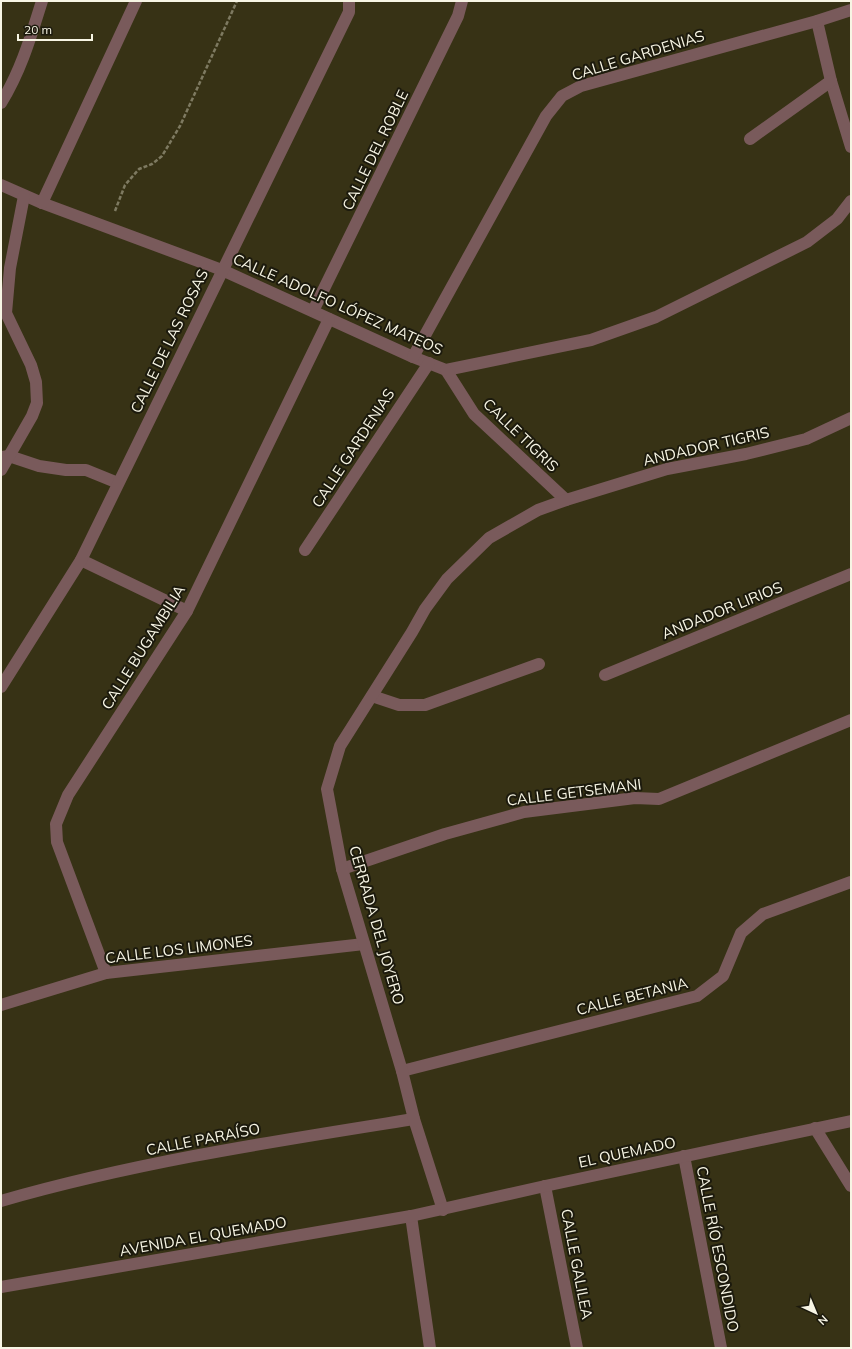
<svg xmlns="http://www.w3.org/2000/svg" width="852" height="1349" font-family="Mulish,sans-serif">
<style>
.lines{fill:none;stroke-linecap:round;stroke-linejoin:round}
.path{stroke:#7e7a61;stroke-width:2.5;stroke-dasharray:4 2;stroke-linecap:butt}
.minor{stroke:#795a5b;stroke-width:12}
.labels{text-anchor:middle;dominant-baseline:central;stroke-width:4;stroke-linejoin:round;paint-order:stroke}
.street-label{font-size:15px;fill:#f7f5e4;stroke:#1c1a0d}
</style>
<rect width="100%" height="100%" fill="#373215"/>
<g class="lines">
<path class="path" d="M 115,211 L 125,185 L 139,169 L 152,164 L 162,156 L 180,126 L 237,1"/>
<g class="minor">
<path d="M 817,21 L 831,81 L 851,147"/>
<path d="M 1,103 C 21,71 31,36 42,1"/>
<path d="M 750,139 L 831,81"/>
<path d="M 1,185 L 42,203 L 222,270 L 413,357 L 446,370 L 591,340 L 656,317 L 807,242 L 837,219 L 851,201"/>
<path d="M 42,203 L 136,1"/>
<path d="M 313,311 L 458,16 L 462,1"/>
<path d="M 413,357 L 546,116 L 562,96 L 581,86 L 817,21 L 851,10"/>
<path d="M 446,370 L 474,414 L 566,500"/>
<path d="M 2,457 L 9,456 L 39,466 L 66,470 L 86,470 L 118,483"/>
<path d="M 1,470 L 32,416 L 37,403 L 36,382 L 31,365 L 6,313 L 10,268 L 24,196"/>
<path d="M 305,550 L 429,363"/>
<path d="M 81,560 L 187,611"/>
<path d="M 605,675 L 851,574"/>
<path d="M 1,687 L 81,560 L 349,12 L 349,1"/>
<path d="M 372,696 L 399,705 L 425,705 L 539,664"/>
<path d="M 342,869 L 445,834 L 524,812 L 635,798 L 659,799 L 851,720"/>
<path d="M 106,973 L 57,842 L 56,824 L 68,795 L 187,611 L 329,319"/>
<path d="M 1,1005 L 106,973 L 364,944"/>
<path d="M 402,1071 L 697,996 L 723,976 L 741,933 L 763,914 L 851,882"/>
<path d="M 815,1128 L 851,1186"/>
<path d="M 684,1156 L 721,1348"/>
<path d="M 545,1186 L 577,1348"/>
<path d="M 1,1201 C 136,1162 276,1141 414,1119"/>
<path d="M 443,1210 L 414,1119 L 402,1071 L 342,869 L 327,789 L 340,746 L 412,632 L 425,609 L 447,579 L 489,538 L 538,510 L 566,500 L 667,469 L 746,454 L 806,439 L 851,418"/>
<path d="M 411,1216 L 430,1348"/>
<path d="M 1,1287 L 411,1216 L 545,1186 L 851,1121"/>
</g>
</g>
<g class="labels">
<g class="street-label">
<text transform="translate(638 55) rotate(-17)">CALLE GARDENIAS</text>
<text transform="translate(375 150) rotate(-64)">CALLE DEL ROBLE</text>
<text transform="translate(338 304) rotate(24)">CALLE ADOLFO LÓPEZ MATEOS</text>
<text transform="translate(169 341) rotate(-64)">CALLE DE LAS ROSAS</text>
<text transform="translate(521 435) rotate(44)">CALLE TIGRIS</text>
<text transform="translate(706 446) rotate(-13)">ANDADOR TIGRIS</text>
<text transform="translate(353 448) rotate(-57)">CALLE GARDENIAS</text>
<text transform="translate(722 610) rotate(-22)">ANDADOR LIRIOS</text>
<text transform="translate(143 647) rotate(-58)">CALLE BUGAMBILIA</text>
<text transform="translate(574 792) rotate(-7)">CALLE GETSEMANI</text>
<text transform="translate(377 925) rotate(74)">CERRADA DEL JOYERO</text>
<text transform="translate(179 949) rotate(-7)">CALLE LOS LIMONES</text>
<text transform="translate(632 996) rotate(-14)">CALLE BETANIA</text>
<text transform="translate(203 1139) rotate(-11)">CALLE PARAÍSO</text>
<text transform="translate(627 1152) rotate(-12)">EL QUEMADO</text>
<text transform="translate(203 1236) rotate(-10)">AVENIDA EL QUEMADO</text>
<text transform="translate(718 1249) rotate(79)">CALLE RÍO ESCONDIDO</text>
<text transform="translate(577 1264) rotate(79)">CALLE GALILEA</text>
</g>
</g>
<rect width="852" height="1349" fill="none" stroke="#f7f5e4" stroke-width="4"/>
<g transform="translate(816 1313) rotate(136)" stroke="#1c1a0d" stroke-width="3" paint-order="stroke">
<path d="M0-3L7 15L0 10L-7 15Z" fill="#f7f5e4"/>
<text y="-6" font-size="11" font-weight="bold" text-anchor="middle" fill="#f7f5e4">N</text>
</g>
<path d="M18 34v6h74v-6" fill="none" stroke="#f7f5e4" stroke-width="2"/>
<text x="24" y="34" font-size="12" fill="#f7f5e4" stroke="#1c1a0d" stroke-width="3" paint-order="stroke">20 m</text>
</svg>
